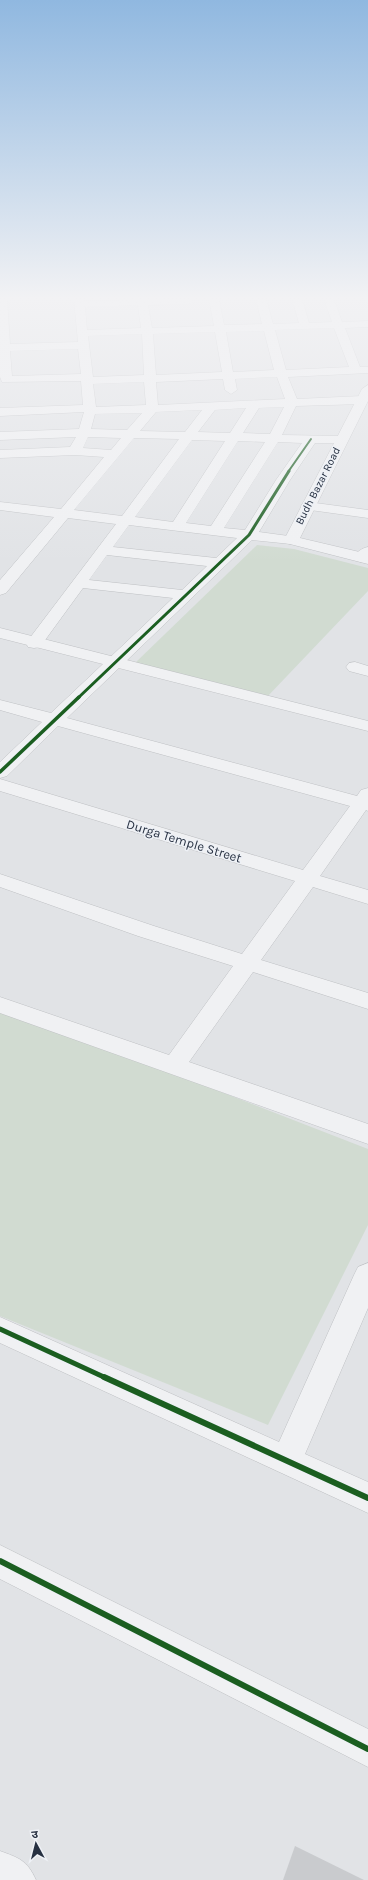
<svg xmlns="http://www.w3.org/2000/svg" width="368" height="1880" font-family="Karla,'Noto Sans Devanagari',sans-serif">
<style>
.green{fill:#d1dbd1}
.building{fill:#c9cbce}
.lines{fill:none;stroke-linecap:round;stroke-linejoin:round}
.minor-casing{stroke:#bfc1c4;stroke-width:1}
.tertiary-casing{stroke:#bfc1c4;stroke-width:1}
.minor{fill:#f0f1f3;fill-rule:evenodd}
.tertiary{fill:#f0f1f3;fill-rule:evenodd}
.cycleway-far4-casing{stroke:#eef1f6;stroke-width:3.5}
.cycleway-far3-casing{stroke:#eef1f6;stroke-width:4.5}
.cycleway-far2-casing{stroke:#eef1f6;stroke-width:6}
.cycleway-far1-casing{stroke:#eef1f6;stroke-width:8}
.cycleway-casing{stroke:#eef1f6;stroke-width:8}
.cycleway-far4{stroke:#1b5e20;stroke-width:2}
.cycleway-far3{stroke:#1b5e20;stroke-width:3}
.cycleway-far2{stroke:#1b5e20;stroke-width:3.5}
.cycleway-far1{stroke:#1b5e20;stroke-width:5}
.cycleway{stroke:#1b5e20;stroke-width:6}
.labels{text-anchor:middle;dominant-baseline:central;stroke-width:3;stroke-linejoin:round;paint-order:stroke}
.far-street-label{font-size:11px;fill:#263041;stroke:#eef1f6}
.street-label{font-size:13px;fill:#263041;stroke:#eef1f6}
</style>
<rect width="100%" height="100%" fill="#e1e3e6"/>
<g class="green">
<path d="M 257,545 L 294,549 L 368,568 L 368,591 L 267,697 L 135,663 Z"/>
<path d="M 0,1006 L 368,1149 L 368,1225 L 268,1425 L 0,1316 Z"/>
</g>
<path class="building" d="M 295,1846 L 364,1880 L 283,1880 Z"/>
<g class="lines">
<g class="minor-casing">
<g id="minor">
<path d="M 0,299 L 7,299 L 10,344 L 78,342 L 74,299 L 84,299 L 84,301 L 191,299 L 192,301 L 191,303 L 187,304 L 148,305 L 152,328 L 214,326 L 209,299 L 219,299 L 224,325 L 262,324 L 256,299 L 266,299 L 273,324 L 299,323 L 292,299 L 302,299 L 309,323 L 332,322 L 324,299 L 334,299 L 342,322 L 368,321 L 368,327 L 345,328 L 360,367 L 368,367 L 368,373 L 288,377 L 297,399 L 362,396 L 368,400 L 366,403 L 362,404 L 296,406 L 282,435 L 341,436 L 346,437 L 347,440 L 346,443 L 315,443 L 290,480 L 259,532 L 296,537 L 298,540 L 296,543 L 291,544 L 252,540 L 67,718 L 357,796 L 361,790 L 368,788 L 368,811 L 366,810 L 320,876 L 368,890 L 368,904 L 313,887 L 261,960 L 368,993 L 368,1009 L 253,972 L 189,1062 L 368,1124 L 368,1144 L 0,1013 L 0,997 L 169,1055 L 233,966 L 138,936 L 0,887 L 0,874 L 154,926 L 242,954 L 295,881 L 0,791 L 0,779 L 303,870 L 350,806 L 58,726 L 7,776 L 0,778 L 0,762 L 42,722 L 0,710 L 0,700 L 51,713 L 173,598 L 83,588 L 40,647 L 34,648 L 28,647 L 26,643 L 116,524 L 68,518 L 6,593 L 0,595 L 0,580 L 54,517 L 0,510 L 0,502 L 61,509 L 104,457 L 75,455 L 0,458 L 0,450 L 70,447 L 76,437 L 0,440 L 0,432 L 79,429 L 84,412 L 0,416 L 0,408 L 83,405 L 81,381 L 2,382 L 0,377 ZM 138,305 L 141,328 L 87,330 L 85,307 ZM 334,328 L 349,367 L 286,370 L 275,330 ZM 264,331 L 274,370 L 233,372 L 226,332 ZM 215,332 L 222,372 L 156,375 L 153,334 ZM 142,334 L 144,375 L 93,377 L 88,336 ZM 78,349 L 81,374 L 12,376 L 10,351 ZM 277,377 L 285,399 L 158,405 L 156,382 L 223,379 L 225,390 L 231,394 L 237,390 L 235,379 ZM 144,382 L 146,405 L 96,407 L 93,384 ZM 284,407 L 270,434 L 243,433 L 259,408 ZM 246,408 L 230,433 L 198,432 L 215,410 ZM 202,410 L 185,432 L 140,431 L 156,412 ZM 142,413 L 127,430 L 91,429 L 95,414 ZM 88,437 L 121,438 L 111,450 L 83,448 ZM 134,438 L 179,439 L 122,516 L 74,510 ZM 192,440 L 225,441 L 173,522 L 135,517 ZM 238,441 L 265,442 L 211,526 L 186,523 ZM 278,442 L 302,443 L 276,480 L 245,530 L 224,528 ZM 129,525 L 237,538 L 216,558 L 113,547 ZM 107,555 L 207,566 L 182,590 L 89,580 Z"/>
<path d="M 308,502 L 368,510 L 368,518 L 303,509 L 301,506 L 303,503 Z"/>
<path d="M 368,547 L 368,559 L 361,562 L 356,560 L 353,557 C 357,552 362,548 368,547 Z"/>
<path d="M 355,662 L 368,666 L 368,676 L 349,671 L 346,667 L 349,663 Z"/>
<path d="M 368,1263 L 368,1308 L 305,1454 L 368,1482 L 368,1513 L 0,1343 L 0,1317 L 279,1442 L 354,1275 L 358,1267 Z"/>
<path d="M 0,1545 L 368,1729 L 368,1767 L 0,1579 Z"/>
<path d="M 0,1851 C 19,1858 27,1860 36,1880 L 0,1880 Z"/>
</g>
</g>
<g class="tertiary-casing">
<g id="tertiary">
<path d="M 368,385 L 368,401 L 300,538 L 368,554 L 368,564 L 286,543 L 284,540 L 362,389 Z"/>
<path d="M 0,628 L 368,721 L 368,731 L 0,638 Z"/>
</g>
</g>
<use href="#minor" class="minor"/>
<use href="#tertiary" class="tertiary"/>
<g class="cycleway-far4-casing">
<path id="cycleway-far4" d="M 288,472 L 311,439"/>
</g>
<g class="cycleway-far3-casing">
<path id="cycleway-far3" d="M 78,698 L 249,535 L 289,471"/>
</g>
<g class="cycleway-far2-casing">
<path id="cycleway-far2" d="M 0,772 L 79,697"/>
</g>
<g class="cycleway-far1-casing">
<path id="cycleway-far1" d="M 0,1329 L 106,1378"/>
</g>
<g class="cycleway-casing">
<g id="cycleway">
<path d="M 104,1377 L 368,1498"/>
<path d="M 0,1561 L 368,1749"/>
</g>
</g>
<use href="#cycleway-far4" class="cycleway-far4"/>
<use href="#cycleway-far3" class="cycleway-far3"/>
<use href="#cycleway-far2" class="cycleway-far2"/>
<use href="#cycleway-far1" class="cycleway-far1"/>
<use href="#cycleway" class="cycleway"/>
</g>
<linearGradient id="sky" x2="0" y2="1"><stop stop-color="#90b8e0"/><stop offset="0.53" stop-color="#f2f2f4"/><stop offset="1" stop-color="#f2f2f4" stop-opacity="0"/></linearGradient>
<rect width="368" height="562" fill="url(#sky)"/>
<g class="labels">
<g class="far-street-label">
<text transform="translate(318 486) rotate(-63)">Budh Bazar Road</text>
</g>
<g class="street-label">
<text transform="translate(184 841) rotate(17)">Durga Temple Street</text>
</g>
</g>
<g transform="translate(36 1844) rotate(353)" stroke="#eef1f6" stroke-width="3" paint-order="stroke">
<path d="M0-3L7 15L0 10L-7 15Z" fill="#263041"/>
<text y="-6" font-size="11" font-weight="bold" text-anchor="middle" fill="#263041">उ</text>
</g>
</svg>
